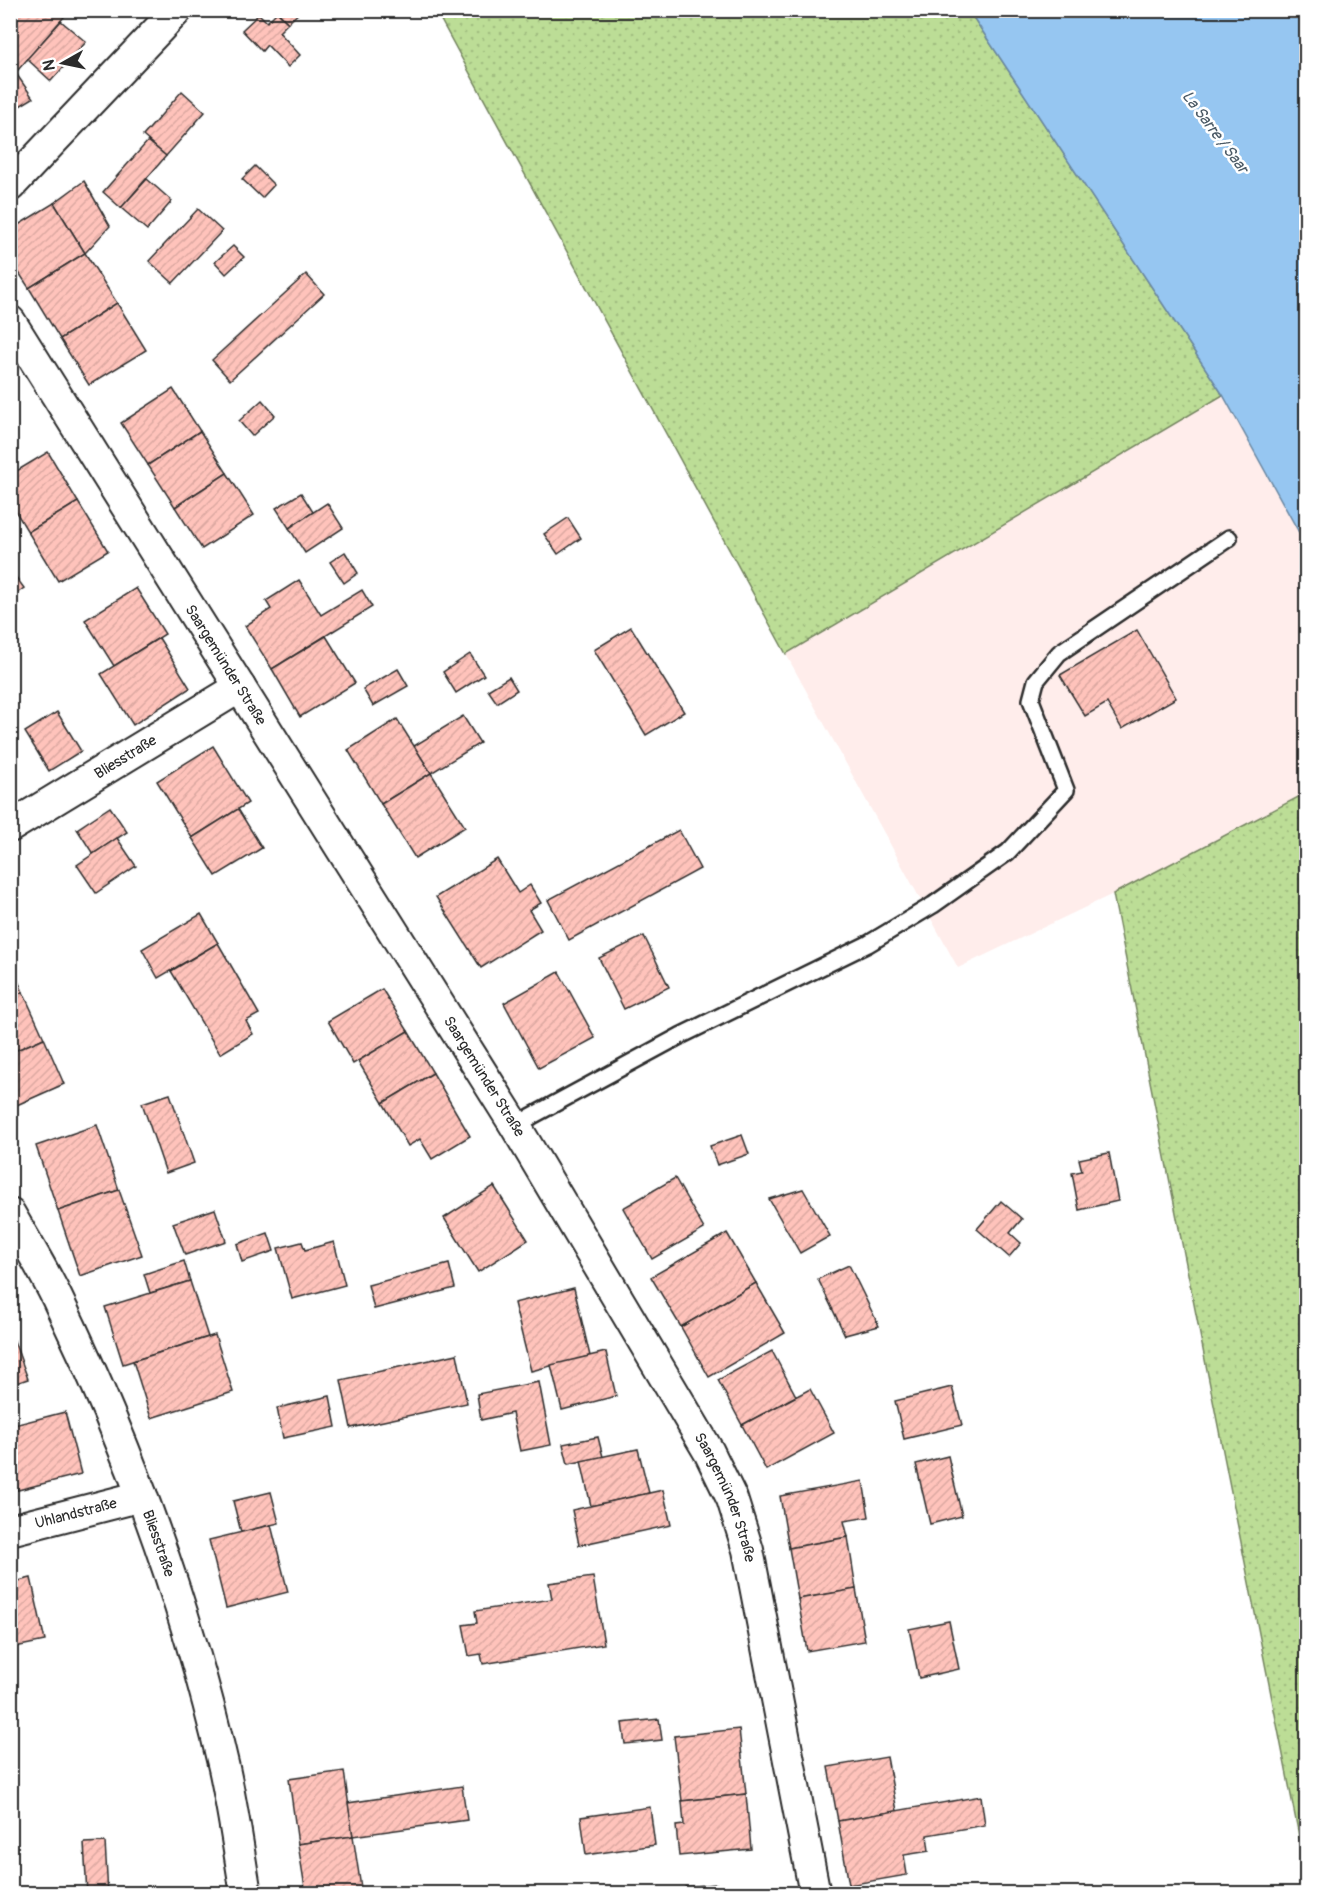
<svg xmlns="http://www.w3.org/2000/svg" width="1317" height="1904" font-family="Pangolin,sans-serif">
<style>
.built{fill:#ffedeb}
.grass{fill:url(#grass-dots);stroke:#748460;stroke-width:1.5}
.water{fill:#96c6f1;stroke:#6b88a2;stroke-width:1.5}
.building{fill:url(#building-hatch);stroke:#2b2b2b;stroke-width:1.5}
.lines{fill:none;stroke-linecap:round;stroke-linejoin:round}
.lane-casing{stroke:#2b2b2b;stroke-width:20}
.street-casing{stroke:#2b2b2b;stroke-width:34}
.lane{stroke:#fff;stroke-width:15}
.street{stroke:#fff;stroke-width:30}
.labels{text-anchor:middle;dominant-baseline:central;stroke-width:5;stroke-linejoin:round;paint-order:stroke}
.street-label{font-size:15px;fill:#2b2b2b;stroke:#fff}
.water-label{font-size:16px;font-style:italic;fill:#4b5a66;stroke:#fff}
</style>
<defs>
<pattern id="grass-dots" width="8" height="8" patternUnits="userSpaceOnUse" patternTransform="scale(1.5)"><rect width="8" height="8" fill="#bcdd96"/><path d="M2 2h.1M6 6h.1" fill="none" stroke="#a2be81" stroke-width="1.8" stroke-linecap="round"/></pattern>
<pattern id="building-hatch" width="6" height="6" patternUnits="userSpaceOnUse" patternTransform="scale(1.5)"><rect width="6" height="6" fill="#ffc3bb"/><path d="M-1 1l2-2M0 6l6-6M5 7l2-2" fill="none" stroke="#dba8a1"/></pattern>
</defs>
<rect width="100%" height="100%" fill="#fff"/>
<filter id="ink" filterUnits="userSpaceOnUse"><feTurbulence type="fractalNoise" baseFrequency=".0167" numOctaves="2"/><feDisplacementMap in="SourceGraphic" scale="12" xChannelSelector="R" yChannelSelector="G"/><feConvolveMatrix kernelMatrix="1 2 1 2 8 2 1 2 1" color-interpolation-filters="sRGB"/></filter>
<g filter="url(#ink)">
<path class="built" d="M 1223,395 L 1306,545 L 1306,793 L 1113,894 L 958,968 L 786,654 Z"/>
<g class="grass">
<path d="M 436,11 L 969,11 L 1223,395 L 786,654 Z"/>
<path d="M 1306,793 L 1306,1890 L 1302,1851 L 1113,894 Z"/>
</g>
<path class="water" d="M 1296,10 L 1306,26 L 1306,545 L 1223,395 L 969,11 Z"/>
<g class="building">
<path d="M 10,10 L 70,10 L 18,70 L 10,63 Z"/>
<path d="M 276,10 L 302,10 L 288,23 Z"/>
<path d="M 277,12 L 288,23 L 279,32 L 300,55 L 288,67 L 267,45 L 262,51 L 242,30 L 259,14 L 267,22 Z"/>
<path d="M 61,21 L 86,42 L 51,81 L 27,59 Z"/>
<path d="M 15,72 L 33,98 L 10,112 L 10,76 Z"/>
<path d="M 182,91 L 205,112 L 166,156 L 143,136 Z"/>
<path d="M 148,141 L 166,156 L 121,208 L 103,192 Z"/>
<path d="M 255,166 L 274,185 L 262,198 L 242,179 Z"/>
<path d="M 147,179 L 172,201 L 147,230 L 121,208 Z"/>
<path d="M 84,181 L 110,226 L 85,253 L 54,203 Z"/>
<path d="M 54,203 L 85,253 L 29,288 L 10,259 L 10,230 Z"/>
<path d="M 198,209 L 222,231 L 173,283 L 149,261 Z"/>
<path d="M 233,246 L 244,257 L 226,274 L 215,262 Z"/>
<path d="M 85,253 L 117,303 L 60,339 L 29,288 Z"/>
<path d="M 306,274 L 324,294 L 230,380 L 212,360 Z"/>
<path d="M 117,303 L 146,350 L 89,385 L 60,339 Z"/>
<path d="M 173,389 L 200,431 L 148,465 L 121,423 Z"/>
<path d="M 262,400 L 275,415 L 252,436 L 239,421 Z"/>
<path d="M 200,431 L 227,473 L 175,507 L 148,465 Z"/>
<path d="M 48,452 L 78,502 L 28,532 L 10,502 L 10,475 Z"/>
<path d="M 227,473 L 254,515 L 202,549 L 175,507 Z"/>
<path d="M 301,493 L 313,512 L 289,528 L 276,508 Z"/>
<path d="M 78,502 L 108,551 L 58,581 L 28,532 Z"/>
<path d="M 327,503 L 343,528 L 305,553 L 289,528 Z"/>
<path d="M 568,518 L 581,538 L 558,554 L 544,534 Z"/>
<path d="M 345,552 L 358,573 L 344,583 L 330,562 Z"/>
<path d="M 10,569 L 24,588 L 10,598 Z"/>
<path d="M 299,580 L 321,615 L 362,590 L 372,607 L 272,669 L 245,626 L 271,609 L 266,601 Z"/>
<path d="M 136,588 L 165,634 L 114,666 L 85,620 Z"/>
<path d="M 631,627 L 684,712 L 646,735 L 594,650 Z"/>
<path d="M 1137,630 L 1176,698 L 1122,729 L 1107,703 L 1085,716 L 1060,675 Z"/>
<path d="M 326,636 L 355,683 L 300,717 L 272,669 Z"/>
<path d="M 159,638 L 190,688 L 133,725 L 101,674 Z"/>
<path d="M 470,654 L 484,675 L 456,693 L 443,672 Z"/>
<path d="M 398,669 L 408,686 L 373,706 L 363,689 Z"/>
<path d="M 509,677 L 517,690 L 497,703 L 488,690 Z"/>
<path d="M 57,712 L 81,751 L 49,771 L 25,732 Z"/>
<path d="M 463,716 L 480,743 L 431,773 L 414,746 Z"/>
<path d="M 397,719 L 431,773 L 381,804 L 348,750 Z"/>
<path d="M 213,746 L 248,803 L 192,838 L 157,781 Z"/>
<path d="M 431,773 L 465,827 L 415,858 L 381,804 Z"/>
<path d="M 110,807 L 127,832 L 93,854 L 77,829 Z"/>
<path d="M 238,809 L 262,848 L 216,876 L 192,838 Z"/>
<path d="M 679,830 L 700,869 L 569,940 L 548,900 Z"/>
<path d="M 117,838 L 136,866 L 96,893 L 77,865 Z"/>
<path d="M 497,859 L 518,893 L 530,885 L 541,903 L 529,910 L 541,930 L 481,968 L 436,897 Z"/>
<path d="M 201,914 L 218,943 L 158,978 L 142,949 Z"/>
<path d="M 644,936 L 669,987 L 624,1009 L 599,958 Z"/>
<path d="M 218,943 L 259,1014 L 246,1021 L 253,1034 L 220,1054 L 171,971 Z"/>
<path d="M 10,963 L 23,992 L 10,998 Z"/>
<path d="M 559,972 L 595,1038 L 539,1068 L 504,1003 Z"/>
<path d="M 382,989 L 408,1031 L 353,1064 L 328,1021 Z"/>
<path d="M 23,992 L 44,1038 L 10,1053 L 10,998 Z"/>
<path d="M 408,1031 L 433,1073 L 383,1103 L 358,1061 Z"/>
<path d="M 44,1038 L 64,1084 L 10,1108 L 10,1053 Z"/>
<path d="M 433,1073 L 470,1136 L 432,1159 L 420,1139 L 408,1146 L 383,1103 Z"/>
<path d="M 170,1094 L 194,1163 L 166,1173 L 142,1103 Z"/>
<path d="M 97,1125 L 119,1190 L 58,1211 L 36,1146 Z"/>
<path d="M 742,1135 L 749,1154 L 717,1165 L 710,1146 Z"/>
<path d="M 1109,1153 L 1118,1201 L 1079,1210 L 1072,1173 L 1082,1171 L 1079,1159 Z"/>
<path d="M 675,1178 L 704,1229 L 652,1259 L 623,1208 Z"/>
<path d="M 494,1186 L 528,1240 L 478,1272 L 444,1218 Z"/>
<path d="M 803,1189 L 830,1236 L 800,1253 L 769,1199 Z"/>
<path d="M 119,1190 L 142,1255 L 80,1276 L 58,1211 Z"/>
<path d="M 1001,1201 L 1022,1219 L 1010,1233 L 1021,1243 L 1009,1257 L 977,1229 Z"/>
<path d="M 215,1209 L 226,1241 L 185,1255 L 173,1223 Z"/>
<path d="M 268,1233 L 274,1251 L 242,1262 L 237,1244 Z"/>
<path d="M 727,1233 L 756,1283 L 681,1327 L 651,1277 Z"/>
<path d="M 302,1242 L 305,1250 L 334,1242 L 345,1285 L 292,1299 L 278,1248 Z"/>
<path d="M 184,1261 L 190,1281 L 150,1293 L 144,1274 Z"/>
<path d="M 449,1264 L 455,1288 L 374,1309 L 368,1285 Z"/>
<path d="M 849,1265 L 879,1326 L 845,1335 L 818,1279 Z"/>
<path d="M 190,1281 L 208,1337 L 123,1364 L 105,1307 Z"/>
<path d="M 756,1283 L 785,1333 L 709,1377 L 681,1327 Z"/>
<path d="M 574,1288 L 590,1356 L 531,1371 L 514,1303 Z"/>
<path d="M 10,1330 L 28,1379 L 10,1385 Z"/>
<path d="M 215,1335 L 233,1392 L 151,1418 L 133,1361 Z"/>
<path d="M 772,1351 L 796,1396 L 742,1425 L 718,1380 Z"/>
<path d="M 606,1352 L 616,1396 L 562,1410 L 551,1365 Z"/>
<path d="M 457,1354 L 467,1403 L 351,1428 L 341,1380 Z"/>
<path d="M 539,1382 L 551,1445 L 520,1451 L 512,1413 L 481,1420 L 477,1394 Z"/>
<path d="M 952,1387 L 962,1425 L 904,1439 L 895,1401 Z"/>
<path d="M 810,1389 L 834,1433 L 766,1470 L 742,1425 Z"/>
<path d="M 330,1396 L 336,1427 L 283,1438 L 277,1408 Z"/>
<path d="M 65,1412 L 81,1474 L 18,1490 L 10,1461 L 10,1426 Z"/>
<path d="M 598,1437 L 603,1457 L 568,1464 L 563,1444 Z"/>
<path d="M 638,1449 L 649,1493 L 591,1506 L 581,1461 Z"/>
<path d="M 948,1456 L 962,1516 L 930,1524 L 916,1464 Z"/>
<path d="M 10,1461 L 18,1490 L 10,1492 Z"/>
<path d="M 863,1481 L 869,1517 L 844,1521 L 848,1537 L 789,1548 L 780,1496 Z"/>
<path d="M 663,1490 L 671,1525 L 579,1545 L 572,1510 Z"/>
<path d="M 271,1492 L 279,1523 L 241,1532 L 233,1501 Z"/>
<path d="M 271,1525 L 288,1592 L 226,1608 L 209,1540 Z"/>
<path d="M 848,1537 L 856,1589 L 798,1599 L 789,1548 Z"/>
<path d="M 593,1577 L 604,1644 L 483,1664 L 481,1654 L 469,1656 L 463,1625 L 477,1623 L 475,1611 L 552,1599 L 549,1583 Z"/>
<path d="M 31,1578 L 45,1641 L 10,1648 L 10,1583 Z"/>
<path d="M 856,1589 L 865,1641 L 807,1651 L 798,1599 Z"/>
<path d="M 949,1621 L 959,1669 L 919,1678 L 909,1629 Z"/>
<path d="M 659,1719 L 662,1740 L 625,1744 L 622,1723 Z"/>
<path d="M 739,1729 L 746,1794 L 682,1801 L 674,1736 Z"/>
<path d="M 887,1757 L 897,1811 L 838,1821 L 828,1767 Z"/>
<path d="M 344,1771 L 353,1836 L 298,1844 L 289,1779 Z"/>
<path d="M 462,1786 L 467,1820 L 353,1836 L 348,1803 Z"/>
<path d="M 746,1794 L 751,1849 L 679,1856 L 676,1826 L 684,1825 L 682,1801 Z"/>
<path d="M 981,1796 L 985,1825 L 927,1835 L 929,1851 L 904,1855 L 907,1875 L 849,1885 L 838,1821 Z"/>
<path d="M 650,1807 L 655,1845 L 586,1855 L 581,1817 Z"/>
<path d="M 353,1836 L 362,1894 L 306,1894 L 298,1844 Z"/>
<path d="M 105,1842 L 108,1894 L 87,1894 L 84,1843 Z"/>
<path d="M 716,1884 L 717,1894 L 685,1894 L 685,1887 Z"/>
</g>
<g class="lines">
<g class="lane-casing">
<path id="lane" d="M 516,1127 L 532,1116 L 680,1036 L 868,944 L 933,905 L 1008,852 L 1066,790 L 1031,700 L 1036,681 L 1059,653 L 1229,538"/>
</g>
<g class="street-casing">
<g id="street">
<path d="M 10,186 L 177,10"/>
<path id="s1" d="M 10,321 L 516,1127 L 709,1452 L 732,1499 L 748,1550 L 815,1894"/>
<path id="s2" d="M 10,827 L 240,687"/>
<path id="s3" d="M 10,1214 C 26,1242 43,1269 57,1298 C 129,1447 187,1606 224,1768 C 233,1809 239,1852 246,1894"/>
<path id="s4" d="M 10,1530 L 142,1496"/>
</g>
</g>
<use href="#lane" class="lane"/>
<use href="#street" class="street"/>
</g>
</g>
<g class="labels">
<g class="street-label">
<text stroke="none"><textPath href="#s1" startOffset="406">Saargemünder Straße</textPath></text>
<text stroke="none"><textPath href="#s2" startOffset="135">Bliesstraße</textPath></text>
<text stroke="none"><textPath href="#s1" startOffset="892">Saargemünder Straße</textPath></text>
<text stroke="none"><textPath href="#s1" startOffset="1378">Saargemünder Straße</textPath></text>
<text stroke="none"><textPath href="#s4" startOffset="68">Uhlandstraße</textPath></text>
<text stroke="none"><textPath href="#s3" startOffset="362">Bliesstraße</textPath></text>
</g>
<g class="water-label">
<text transform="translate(1215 132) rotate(53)">La Sarre / Saar</text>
</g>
</g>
<rect width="1317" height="1904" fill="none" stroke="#fff" stroke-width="36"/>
<rect x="18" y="18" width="1281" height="1868" fill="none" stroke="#2b2b2b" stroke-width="2" filter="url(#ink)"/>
<g transform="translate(63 63) rotate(261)" stroke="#ffffff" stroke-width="4.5" paint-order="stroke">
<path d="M0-4.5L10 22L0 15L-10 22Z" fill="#2b2b2b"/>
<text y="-9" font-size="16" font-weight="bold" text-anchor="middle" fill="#2b2b2b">N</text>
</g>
</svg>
